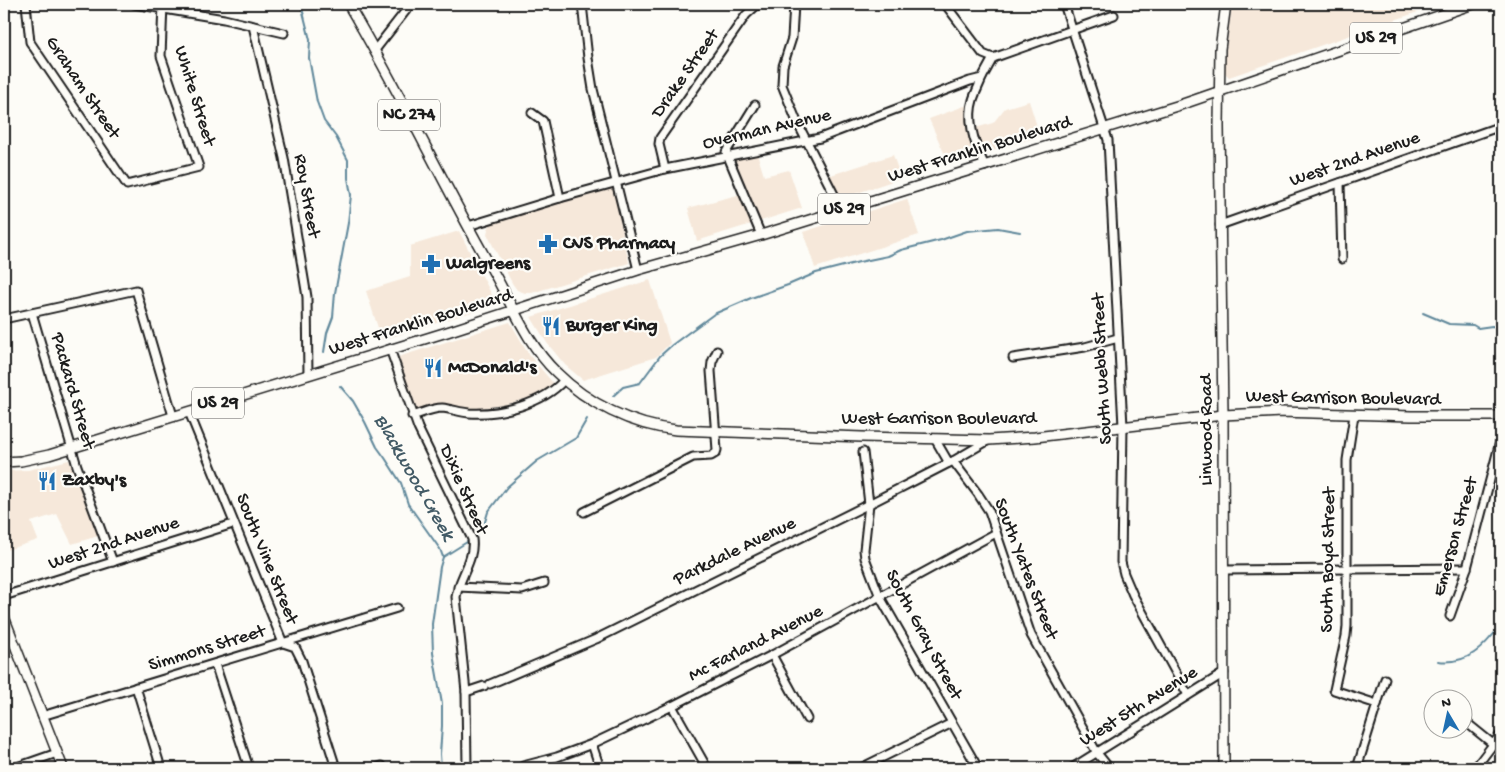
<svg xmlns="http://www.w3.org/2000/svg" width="1505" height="772" font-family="'Gochi Hand',sans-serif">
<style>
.built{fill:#f6e8da}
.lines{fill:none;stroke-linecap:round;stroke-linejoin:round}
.stream{stroke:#5f879a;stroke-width:2}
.minor-casing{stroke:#1c1c1c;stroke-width:11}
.major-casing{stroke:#1c1c1c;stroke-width:12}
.minor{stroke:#fdfcf7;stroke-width:7}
.major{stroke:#fdfcf7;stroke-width:9}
.labels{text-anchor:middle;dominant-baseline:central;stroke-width:4.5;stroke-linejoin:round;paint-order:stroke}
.shield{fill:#fdfcf7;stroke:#605f5e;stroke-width:1}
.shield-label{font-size:18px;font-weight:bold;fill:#1c1c1c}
.street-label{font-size:19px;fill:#1c1c1c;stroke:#fdfcf7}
.poi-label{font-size:19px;font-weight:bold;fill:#1c1c1c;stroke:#fdfcf7;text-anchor:start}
.water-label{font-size:20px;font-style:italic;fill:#435b66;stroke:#fdfcf7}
</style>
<rect width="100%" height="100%" fill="#fdfcf7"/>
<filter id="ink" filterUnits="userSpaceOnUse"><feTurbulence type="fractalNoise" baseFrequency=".02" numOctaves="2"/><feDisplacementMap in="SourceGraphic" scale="10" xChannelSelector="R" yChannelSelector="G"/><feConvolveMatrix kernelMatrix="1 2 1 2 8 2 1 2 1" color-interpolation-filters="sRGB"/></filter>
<g filter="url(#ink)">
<g class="built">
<path d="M 1232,4 L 1276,4 L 1313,6 L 1350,4 L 1441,4 L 1229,77 L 1225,73 L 1225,58 Z"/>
<path d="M 1029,101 L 1040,136 L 949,164 L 929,119 L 967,105 L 968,130 L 993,123 L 1005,108 Z"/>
<path d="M 757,153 L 764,176 L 789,170 L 802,208 L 697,241 L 688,208 L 745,193 L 732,159 Z"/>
<path d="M 893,155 L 901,178 L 840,199 L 828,176 Z"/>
<path d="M 613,187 L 629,263 L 532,293 L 525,293 L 517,290 L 512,283 L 487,234 L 488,229 L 491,224 L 498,221 Z"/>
<path d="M 907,199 L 919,235 L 815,268 L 803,232 Z"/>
<path d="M 459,231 L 494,299 L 488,307 L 382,340 L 366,291 L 410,277 L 410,246 Z"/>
<path d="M 650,280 L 670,343 L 656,357 L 583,380 L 565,365 L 547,343 L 531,317 Z"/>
<path d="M 510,322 L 530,356 L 553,383 L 548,389 L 532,397 L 504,405 L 476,409 L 440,405 L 416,411 L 398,357 Z"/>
<path d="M 69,460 L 98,536 L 72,544 L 57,514 L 31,522 L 38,540 L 4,551 L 4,471 L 28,470 Z"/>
</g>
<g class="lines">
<g class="stream">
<path d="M 301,4 L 310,40 L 309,58 L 317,102 L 324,121 L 336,137 L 348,160 L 348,178 L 351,195 L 348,223 L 335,293 L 333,317 L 327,333 L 324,352"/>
<path d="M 1423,313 L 1449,324 L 1473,325 L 1478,328 L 1492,326 L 1496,327 L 1501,331"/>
<path d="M 340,386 L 353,401 L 365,422 L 377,447 L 385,458 L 401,483 L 408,504 L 440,549 L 443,557 L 440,567 L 432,624 L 433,653 L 442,704 L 442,726 L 440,754 L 441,768"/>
<path d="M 613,396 L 623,387 L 640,383 L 660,356 L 672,345 L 684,336 L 714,314 L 751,298 L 788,285 L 816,273 L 859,262 L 888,256 L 901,250 L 941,240 L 967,231 L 998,228 L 1020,232"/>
<path d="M 476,536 L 484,525 L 488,512 L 507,487 L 537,461 L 576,438 L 587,419"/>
<path d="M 443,557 L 467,542"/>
<path d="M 1438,661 C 1468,665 1484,647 1501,625"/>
</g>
<g class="minor-casing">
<g id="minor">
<path d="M 26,4 L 30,42 L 127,185 L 199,167 L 161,56 L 163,4"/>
<path d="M 134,4 L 224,19 L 284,33"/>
<path d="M 582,4 L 588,58 L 593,89 L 638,270"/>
<path d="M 794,4 L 792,38 L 783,66 L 782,85 L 797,122 L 842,210"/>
<path d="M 945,4 L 983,54 L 993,58"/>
<path d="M 1064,4 L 1108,140 L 1123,426 L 1121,562 L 1124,574 L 1133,595 L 1188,695"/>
<path d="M 253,26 L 284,158 L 307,297 L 308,375"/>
<path d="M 375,50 L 411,4"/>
<path d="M 982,78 C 979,86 975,93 973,100 C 966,122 975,146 985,166"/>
<path d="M 755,105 L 726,152 L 761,235"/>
<path d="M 532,113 L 543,121 L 560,198"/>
<path d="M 665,169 L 659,144 L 660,138 L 746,15 L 758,4"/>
<path d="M 1340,183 L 1342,259"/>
<path d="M 1220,225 L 1501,126"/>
<path d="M 468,226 L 560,198 L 665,169 L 820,138 L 970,81 L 982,78 L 993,58 L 1114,15"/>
<path d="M 32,313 L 77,466 L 113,562"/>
<path d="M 4,319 L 136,290 L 173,416"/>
<path d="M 390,349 L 418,428 L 472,539 C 475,560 459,577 456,597 L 466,692 L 467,767"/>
<path d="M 1013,358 L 1085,347 L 1118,338"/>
<path d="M 189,412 L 283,643 L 295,647 L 302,661 L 336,768"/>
<path d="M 1354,415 L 1347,460 L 1347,626 L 1346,636 L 1334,690 L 1377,704"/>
<path d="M 412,416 C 422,413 433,408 442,408 C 451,409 460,412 469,413 C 500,415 543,404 564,380"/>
<path d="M 935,439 L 949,463"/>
<path d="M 863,452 L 869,504 L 864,550 L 865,558 L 880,597 L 978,768"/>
<path d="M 953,461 L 978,494 L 989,511 L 1031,635 L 1097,753 L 1109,768"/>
<path d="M 584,512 L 693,457 L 711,456 L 716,453 L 717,450 L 711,371 L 712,362 L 717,351"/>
<path d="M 1224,570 L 1467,568"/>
<path d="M 458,587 L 522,590 L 544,583"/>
<path d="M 4,596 L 233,524"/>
<path d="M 1450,616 L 1467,568 L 1501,438"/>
<path d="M 772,655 L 807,719"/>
<path d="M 215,664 L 249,768"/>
<path d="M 490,684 L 596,639 L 869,504 L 953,461 L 989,440"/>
<path d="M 136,687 L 161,768"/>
<path d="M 466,692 L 484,686"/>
<path d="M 672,706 L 707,768"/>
<path d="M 42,716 L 397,608"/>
<path d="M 1462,719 L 1493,744"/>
<path d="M 592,744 L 600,768"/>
<path d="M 523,766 L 557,757 L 592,744 L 672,706 L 772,655 L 996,533"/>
<path d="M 14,768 L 57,753"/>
<path d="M 376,768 L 382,766"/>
<path d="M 861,768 L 952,723"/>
<path d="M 1072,768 L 1224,673"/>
<path d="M 1365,768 L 1357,768 L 1385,679"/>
<path d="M 1475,768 L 1501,734"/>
</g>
</g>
<g class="major-casing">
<g id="major">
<path d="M 348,4 C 400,92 443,184 494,273 C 513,307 528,345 556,372 C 588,404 632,425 676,430 L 862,437 L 989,440 L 1035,437 L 1223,415 L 1281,412 L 1411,416 L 1501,416"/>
<path d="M 4,462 L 21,461 L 49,455 L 447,332 L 638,270 L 761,235 L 1180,105 L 1473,4"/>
<path d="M 4,617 L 63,768"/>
<path d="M 1224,768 L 1223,415 L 1219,126 L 1220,49 L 1226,4"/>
</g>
</g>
<use href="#minor" class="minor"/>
<use href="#major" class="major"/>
</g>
</g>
<defs>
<g id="pharmacy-bare" transform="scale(1.5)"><path d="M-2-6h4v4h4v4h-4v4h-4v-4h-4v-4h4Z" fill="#1f6fb2" stroke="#fdfcf7" stroke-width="2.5" paint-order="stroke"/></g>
<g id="restaurant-bare" transform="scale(1.5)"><path d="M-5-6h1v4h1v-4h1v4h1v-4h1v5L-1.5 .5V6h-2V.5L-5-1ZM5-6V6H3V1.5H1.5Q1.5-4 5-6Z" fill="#1f6fb2" stroke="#fdfcf7" stroke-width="2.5" paint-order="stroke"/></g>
</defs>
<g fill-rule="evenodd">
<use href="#pharmacy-bare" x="548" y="244"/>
<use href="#pharmacy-bare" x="431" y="264"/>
<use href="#restaurant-bare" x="551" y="326"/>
<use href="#restaurant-bare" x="433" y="368"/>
<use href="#restaurant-bare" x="47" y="481"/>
</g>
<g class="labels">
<g class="shield">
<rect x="1350" y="22.5" width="52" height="31" rx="4"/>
<rect x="378" y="99.5" width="62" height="31" rx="4"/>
<rect x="818" y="193.5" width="52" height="31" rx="4"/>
<rect x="192" y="387.5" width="52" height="31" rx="4"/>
</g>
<g class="shield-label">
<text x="1376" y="38">US 29</text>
<text x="409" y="115">NC 274</text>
<text x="844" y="209">US 29</text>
<text x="218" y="403">US 29</text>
</g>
<g class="street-label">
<text transform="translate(686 74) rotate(-55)">Drake Street</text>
<text transform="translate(82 88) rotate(56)">Graham Street</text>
<text transform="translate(194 96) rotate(73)">White Street</text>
<text transform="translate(767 130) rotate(-13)">Overman Avenue</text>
<text transform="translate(980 150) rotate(-17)">West Franklin Boulevard</text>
<text transform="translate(1355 160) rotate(-19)">West 2nd Avenue</text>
<text transform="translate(306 196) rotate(80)">Roy Street</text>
<text transform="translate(421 323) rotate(-17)">West Franklin Boulevard</text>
<text transform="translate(1103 369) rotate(-93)">South Webb Street</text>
<text transform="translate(72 391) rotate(74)">Packard Street</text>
<text transform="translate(1343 399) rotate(1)">West Garrison Boulevard</text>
<text x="939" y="419">West Garrison Boulevard</text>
<text transform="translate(1207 430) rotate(-90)">Linwood Road</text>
<text transform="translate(463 490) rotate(66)">Dixie Street</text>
<text transform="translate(1456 537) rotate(-74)">Emerson Street</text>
<text transform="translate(114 544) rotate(-18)">West 2nd Avenue</text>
<text transform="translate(735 552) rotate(-26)">Parkdale Avenue</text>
<text transform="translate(266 559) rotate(68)">South Vine Street</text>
<text transform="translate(1329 560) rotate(-89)">South Boyd Street</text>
<text transform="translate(1025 569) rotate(69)">South Yates Street</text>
<text transform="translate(923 635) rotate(62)">South Gray Street</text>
<text transform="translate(756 644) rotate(-27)">Mc Farland Avenue</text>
<text transform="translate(207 649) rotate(-17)">Simmons Street</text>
<text transform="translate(1139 707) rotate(-32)">West 5th Avenue</text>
</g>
<g class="poi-label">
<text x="563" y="244">CVS Pharmacy</text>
<text x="446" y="264">Walgreens</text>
<text x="566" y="326">Burger King</text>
<text x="448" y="368">McDonald's</text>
<text x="62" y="481">Zaxby's</text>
</g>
<g class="water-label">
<text transform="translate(413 478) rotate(60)">Blackwood Creek</text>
</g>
</g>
<rect width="1505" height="772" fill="none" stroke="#fdfcf7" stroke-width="20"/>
<rect x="10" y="10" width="1485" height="752" fill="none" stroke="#1c1c1c" stroke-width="2" filter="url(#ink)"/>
<g transform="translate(1448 714) rotate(351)"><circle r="24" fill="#fdfcf7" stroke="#a3a29f"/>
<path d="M0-4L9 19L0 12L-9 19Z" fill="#1f6fb2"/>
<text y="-8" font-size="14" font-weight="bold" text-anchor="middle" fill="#1c1c1c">N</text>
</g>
</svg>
